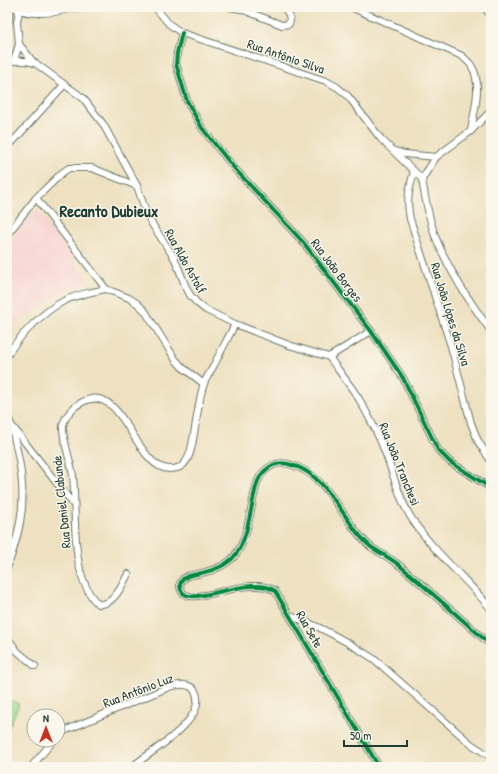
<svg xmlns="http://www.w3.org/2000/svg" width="498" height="774" font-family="'Patrick Hand',sans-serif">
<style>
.built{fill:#f7d0cf}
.green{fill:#9ddb90;stroke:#5e8c62}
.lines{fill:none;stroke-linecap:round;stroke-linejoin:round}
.minor-casing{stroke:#677665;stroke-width:8}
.tertiary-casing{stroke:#677665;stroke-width:10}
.minor{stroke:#fff;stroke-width:6}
.tertiary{stroke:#fff;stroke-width:8}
.cycleway-casing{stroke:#fbf7ec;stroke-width:6}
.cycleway{stroke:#00873e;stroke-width:4}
.labels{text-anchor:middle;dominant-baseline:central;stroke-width:3;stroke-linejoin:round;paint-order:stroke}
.street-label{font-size:13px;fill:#1f3d34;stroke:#fbf7ec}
.district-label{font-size:17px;font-weight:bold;fill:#1f3d34;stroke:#fbf7ec}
</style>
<rect width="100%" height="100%" fill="#fbf7ec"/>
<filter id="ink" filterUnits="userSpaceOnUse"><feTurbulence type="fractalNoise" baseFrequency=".025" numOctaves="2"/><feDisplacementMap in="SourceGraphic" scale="8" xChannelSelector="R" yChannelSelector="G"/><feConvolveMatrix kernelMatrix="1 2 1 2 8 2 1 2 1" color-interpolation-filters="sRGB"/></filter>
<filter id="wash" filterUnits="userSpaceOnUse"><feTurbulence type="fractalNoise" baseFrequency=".012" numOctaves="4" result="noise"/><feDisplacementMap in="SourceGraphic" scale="16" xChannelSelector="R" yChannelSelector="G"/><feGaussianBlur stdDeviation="0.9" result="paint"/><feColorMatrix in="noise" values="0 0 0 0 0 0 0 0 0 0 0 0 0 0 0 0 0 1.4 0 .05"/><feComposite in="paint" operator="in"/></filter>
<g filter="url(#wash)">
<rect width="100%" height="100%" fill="#eee1c1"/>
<path class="built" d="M 38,210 L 88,280 L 82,286 L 64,291 L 43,305 L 17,324 L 7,334 L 7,245 L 32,213 Z"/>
<path class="green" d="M 7,699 L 19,704 L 7,732 Z"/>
</g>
<g filter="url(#ink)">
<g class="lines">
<g class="minor-casing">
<g id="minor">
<path d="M 13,7 C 31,18 59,12 77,7"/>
<path d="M 155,7 L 169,24 L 182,33 L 326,81 L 337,87 L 348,96 L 381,139 L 422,179"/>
<path d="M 230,7 L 241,9 L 282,25 L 289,24 L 290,20 L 289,15 L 284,7"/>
<path d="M 351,7 L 462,56 C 465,59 469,62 471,65 C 483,83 474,111 471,131"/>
<path d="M 7,33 L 10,7"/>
<path d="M 182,33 L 177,53 L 176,64 L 187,101 L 202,128 L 235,169 L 303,242 L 371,331 L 403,378 L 438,450 L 450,462 L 491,488"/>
<path d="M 19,44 L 34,63"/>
<path d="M 14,61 L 19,44 L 17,22 L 19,11"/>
<path d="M 7,62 C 17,60 25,60 35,63 L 83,98 L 103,124 L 137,186 L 146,212 L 152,224 L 175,259 L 185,285 L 190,295 L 197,303 L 206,310 L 235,324 L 289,345 L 329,357"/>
<path d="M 7,148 L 64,85"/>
<path d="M 395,151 L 405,154 L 436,157"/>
<path d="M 414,171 C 409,190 406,200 410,219 L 451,346 L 471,423 L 478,441 L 491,461"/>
<path d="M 422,179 C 425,198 429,218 435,236 C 449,271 469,301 491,331"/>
<path d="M 422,179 L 436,157 L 471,131 L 491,111"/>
<path d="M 36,198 L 106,289 L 129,298 L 138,304 L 145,311 L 175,359 L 182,367 L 204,384"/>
<path d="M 7,235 L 36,198 L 63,172 L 69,168 L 92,168 L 137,186"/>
<path d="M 7,356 C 17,338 43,312 62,302 C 75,295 91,292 106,289"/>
<path d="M 329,357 C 339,371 350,385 359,399 C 367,413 375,428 381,442 C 392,466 396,493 410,516 C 432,551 465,577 491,609"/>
<path d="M 329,357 L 371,331"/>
<path d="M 7,414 C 12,425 14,437 17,450 C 27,495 23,525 7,568"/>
<path d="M 12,426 L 74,505"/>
<path d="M 128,574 C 122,585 114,606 98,604 C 69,577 77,513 73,476 C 71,461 62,439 63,426 C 65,414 76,404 87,400 C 124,387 136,468 169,469 C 174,469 180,468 183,465 C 191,457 192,444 194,434 C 197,418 199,398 204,383 C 207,377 211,371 214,365 C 221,351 228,338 235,324"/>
<path d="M 291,616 C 320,626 348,642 374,659 L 471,744 L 491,757"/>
<path d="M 7,637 L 17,651 L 35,666"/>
<path d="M 58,736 L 64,731 L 169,687 C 178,685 190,682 195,691 C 210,719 149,752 132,767"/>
<path d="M 31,767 L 54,740"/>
<path d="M 297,767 L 310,766 L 319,767"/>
<path d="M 379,767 L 275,591 C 253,574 195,606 183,593 C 181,591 180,587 180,584 L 183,579 L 188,576 C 201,573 218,570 228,562 C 248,549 250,508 256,487 C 260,470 275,459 292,465 C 321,473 336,504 353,527 C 358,534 364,541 371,547 C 380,553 390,558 399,565 C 430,591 460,618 491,645"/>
</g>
</g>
<g class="tertiary-casing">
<path id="tertiary" d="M 485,7 L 491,14"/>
</g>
<use href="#minor" class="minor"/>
<use href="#tertiary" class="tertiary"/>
<g class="cycleway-casing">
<g id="cycleway">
<path d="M 182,33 L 177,53 L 176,64 L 187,101 L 202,128 L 235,169 L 303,242 L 371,331 L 403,378 L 438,450 L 450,462 L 491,488"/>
<path d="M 379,767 L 275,591 C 253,574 195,606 183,593 C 181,591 180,587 180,584 L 183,579 L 188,576 C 201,573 218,570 228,562 C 248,549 250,508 256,487 C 260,470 275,459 292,465 C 321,473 336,504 353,527 C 358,534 364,541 371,547 C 380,553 390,558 399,565 C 430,591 460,618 491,645"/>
</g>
</g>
<use href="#cycleway" class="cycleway"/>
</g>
</g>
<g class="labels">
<g class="street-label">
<text transform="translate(286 56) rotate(19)">Rua Antônio Silva</text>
<text transform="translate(186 261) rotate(61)">Rua Aldo Astolf</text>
<text transform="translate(337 270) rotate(53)">Rua João Borges</text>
<text transform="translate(451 314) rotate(73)">Rua João Lópes da Silva</text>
<text transform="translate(400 464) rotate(68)">Rua João Tranchesi</text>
<text transform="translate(61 502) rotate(-96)">Rua Daniel Clabunde</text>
<text transform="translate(310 629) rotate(60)">Rua Sete</text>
<text transform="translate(138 690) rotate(-21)">Rua Antônio Luz</text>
</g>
<g class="district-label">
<text x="109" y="210">Recanto Dubieux</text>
</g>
</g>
<rect width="498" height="774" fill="none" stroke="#fbf7ec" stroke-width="24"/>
<g transform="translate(46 728)"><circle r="19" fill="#fbf7ec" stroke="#a3ada2"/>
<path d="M0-3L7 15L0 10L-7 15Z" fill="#c8321e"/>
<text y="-6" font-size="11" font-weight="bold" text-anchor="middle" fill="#1f3d34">N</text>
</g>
<path d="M344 740v6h63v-6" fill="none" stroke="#1f3d34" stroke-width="2"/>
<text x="350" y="740" font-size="12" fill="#1f3d34" stroke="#fbf7ec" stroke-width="3" paint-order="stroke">50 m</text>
</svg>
